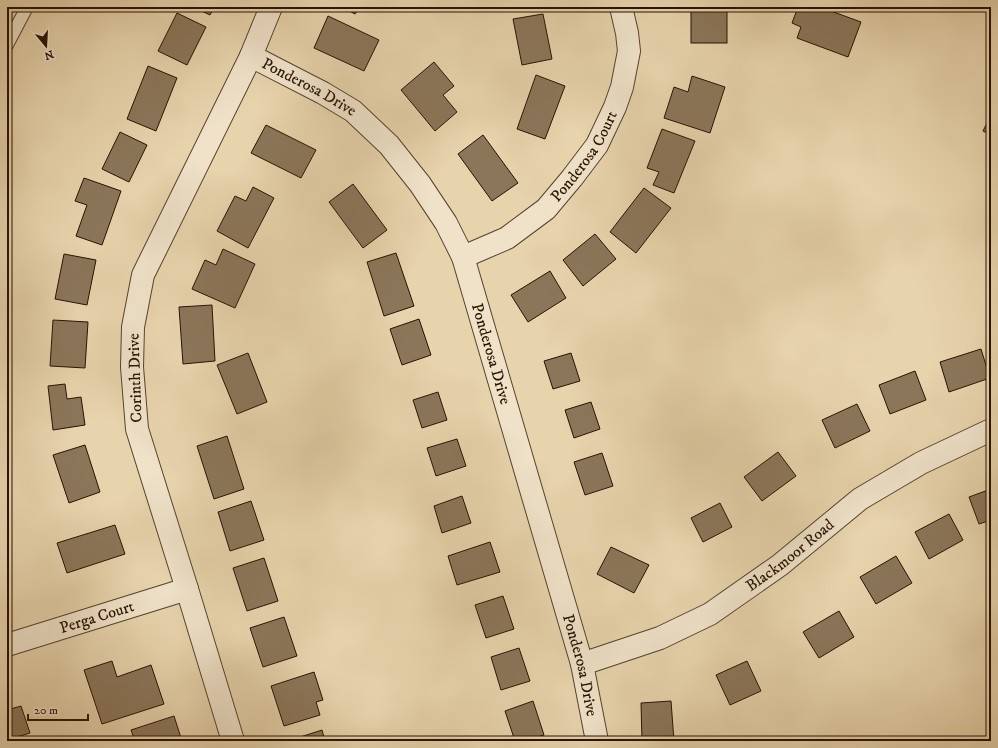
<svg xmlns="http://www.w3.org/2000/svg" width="998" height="748" font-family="'IM FELL DW Pica',serif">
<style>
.building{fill:#8b765a;stroke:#271201}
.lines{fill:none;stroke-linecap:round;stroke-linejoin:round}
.lane-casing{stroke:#57422c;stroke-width:14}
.street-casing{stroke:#57422c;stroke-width:24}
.lane{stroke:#efe2c9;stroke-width:12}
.street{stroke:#efe2c9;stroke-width:22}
.labels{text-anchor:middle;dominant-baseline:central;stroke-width:3;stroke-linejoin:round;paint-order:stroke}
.street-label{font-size:16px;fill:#271201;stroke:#efe2c9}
</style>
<rect width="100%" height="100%" fill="#e7d3ac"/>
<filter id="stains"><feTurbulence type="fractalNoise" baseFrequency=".005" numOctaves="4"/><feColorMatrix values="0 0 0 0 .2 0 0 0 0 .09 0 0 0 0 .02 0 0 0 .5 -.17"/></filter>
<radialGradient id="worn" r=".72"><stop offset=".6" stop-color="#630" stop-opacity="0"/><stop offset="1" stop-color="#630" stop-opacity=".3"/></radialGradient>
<g class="building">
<path d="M 193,7 L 214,7 L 210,15 Z"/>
<path d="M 342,7 L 360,7 L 355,14 Z"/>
<rect x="691" y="7" width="36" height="36"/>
<path d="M 798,7 L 820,7 L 861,22 L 848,57 L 797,38 L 801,27 L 792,23 Z"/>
<path d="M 177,13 L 206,27 L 187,65 L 158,51 Z"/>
<path d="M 543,14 L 552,59 L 522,65 L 513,19 Z"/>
<path d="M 328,16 L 379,40 L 364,71 L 314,48 Z"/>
<path d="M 434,62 L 454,86 L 443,95 L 457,112 L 435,131 L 401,90 Z"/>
<path d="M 148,66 L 177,78 L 156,131 L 127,119 Z"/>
<path d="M 536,75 L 565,86 L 545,139 L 517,129 Z"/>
<path d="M 692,76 L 725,87 L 710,133 L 664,118 L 674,87 L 688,92 Z"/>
<path d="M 991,115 L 991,135 L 983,131 Z"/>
<path d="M 266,125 L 316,150 L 301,178 L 251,153 Z"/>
<path d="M 662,129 L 695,141 L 674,193 L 653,185 L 659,172 L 647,168 Z"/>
<path d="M 120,132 L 147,145 L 129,182 L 102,169 Z"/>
<path d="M 483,135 L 518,183 L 492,201 L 458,154 Z"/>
<path d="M 84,178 L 121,191 L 102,245 L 76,236 L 87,205 L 75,201 Z"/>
<path d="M 353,184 L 387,230 L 363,248 L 329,202 Z"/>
<path d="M 253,187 L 274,198 L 248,248 L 217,231 L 235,196 L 246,201 Z"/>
<path d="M 644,188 L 671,208 L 636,253 L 610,232 Z"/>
<path d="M 595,234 L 616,259 L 583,286 L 563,260 Z"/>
<path d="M 223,249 L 255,264 L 235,308 L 192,289 L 205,260 L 216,265 Z"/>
<path d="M 396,253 L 414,306 L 384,316 L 367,262 Z"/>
<path d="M 64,254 L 96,260 L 87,305 L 55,299 Z"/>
<path d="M 550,271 L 566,298 L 528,322 L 511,295 Z"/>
<path d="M 212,305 L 215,361 L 183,364 L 179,307 Z"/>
<path d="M 419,319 L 431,355 L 402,365 L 390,329 Z"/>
<path d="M 53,320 L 88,322 L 85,368 L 50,366 Z"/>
<path d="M 981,349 L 990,378 L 949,392 L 940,362 Z"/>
<path d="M 248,353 L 267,402 L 237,414 L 217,365 Z"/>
<path d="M 571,353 L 580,381 L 553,389 L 544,361 Z"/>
<path d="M 915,371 L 926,400 L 890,414 L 879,385 Z"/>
<path d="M 65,384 L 67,399 L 81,397 L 85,425 L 53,430 L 48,386 Z"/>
<path d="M 438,392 L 447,420 L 422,428 L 413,400 Z"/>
<path d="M 591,402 L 600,429 L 574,438 L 565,410 Z"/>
<path d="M 857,404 L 870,431 L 835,448 L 822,420 Z"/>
<path d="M 227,436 L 244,489 L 214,499 L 197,446 Z"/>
<path d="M 457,439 L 466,466 L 436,476 L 427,448 Z"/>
<path d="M 85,445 L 100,492 L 69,503 L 53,455 Z"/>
<path d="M 778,452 L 796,476 L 762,501 L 744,477 Z"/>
<path d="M 602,453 L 613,486 L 585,495 L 574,462 Z"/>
<path d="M 991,489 L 991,520 L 979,524 L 969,497 Z"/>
<path d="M 462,496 L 471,523 L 442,533 L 434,506 Z"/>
<path d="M 251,501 L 264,540 L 230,551 L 218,512 Z"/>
<path d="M 720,503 L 732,527 L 703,542 L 691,518 Z"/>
<path d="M 949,514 L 963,540 L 929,559 L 915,532 Z"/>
<path d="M 115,525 L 125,554 L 67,573 L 57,543 Z"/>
<path d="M 490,542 L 500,572 L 457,585 L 448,556 Z"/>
<path d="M 611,547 L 649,565 L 634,593 L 597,574 Z"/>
<path d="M 896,556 L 912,583 L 876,604 L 860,577 Z"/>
<path d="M 264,558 L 278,601 L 247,611 L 233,568 Z"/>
<path d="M 503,596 L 514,629 L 486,638 L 475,605 Z"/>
<path d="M 839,611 L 854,637 L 819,658 L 803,632 Z"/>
<path d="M 284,617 L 297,656 L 263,667 L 250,628 Z"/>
<path d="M 519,648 L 530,681 L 501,690 L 491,657 Z"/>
<path d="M 112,661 L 117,677 L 151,665 L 164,704 L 102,724 L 84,670 Z"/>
<path d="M 747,661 L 761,691 L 730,705 L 716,675 Z"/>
<path d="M 314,672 L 323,700 L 316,702 L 320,715 L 284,726 L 271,686 Z"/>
<path d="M 533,701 L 544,735 L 524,741 L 515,741 L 505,711 Z"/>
<path d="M 671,701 L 674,741 L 642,741 L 641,703 Z"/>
<path d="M 21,706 L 30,733 L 7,740 L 7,710 Z"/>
<path d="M 174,716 L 182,741 L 135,741 L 131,730 Z"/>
<path d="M 322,730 L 325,741 L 291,741 L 291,740 Z"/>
</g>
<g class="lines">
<g class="lane-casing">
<path id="lane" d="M 7,45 L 27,7"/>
</g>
<g class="street-casing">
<g id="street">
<path id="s1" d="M 251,56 L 323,93 L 353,111 L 389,145 L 420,184 L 446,223 L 463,257 L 582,664 L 597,741"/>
<path id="s2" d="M 463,257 L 507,238 L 546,209 L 572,178 L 597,145 L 615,107 L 622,87 L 629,51 L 627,33 L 621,7"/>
<path id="s3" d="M 7,645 L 187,589"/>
<path id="s4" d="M 582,664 L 660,638 L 710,614 L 780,565 L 860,499 L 921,463 L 991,430"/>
<path d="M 233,741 L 187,589 L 137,429 L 132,367 L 133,327 L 143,275 L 251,56 L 271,7"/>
</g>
</g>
<use href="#lane" class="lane"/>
<use href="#street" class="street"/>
</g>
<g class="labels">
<g class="street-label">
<text stroke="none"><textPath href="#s1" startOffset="66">Ponderosa Drive</textPath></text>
<text stroke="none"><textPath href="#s2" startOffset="162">Ponderosa Court</textPath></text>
<text stroke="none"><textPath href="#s1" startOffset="401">Ponderosa Drive</textPath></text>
<text transform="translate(135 378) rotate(-92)">Corinth Drive</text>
<text stroke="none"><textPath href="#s4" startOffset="237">Blackmoor Road</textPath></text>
<text stroke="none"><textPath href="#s3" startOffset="94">Perga Court</textPath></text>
<text stroke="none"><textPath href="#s1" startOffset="725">Ponderosa Drive</textPath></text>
</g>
</g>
<rect width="998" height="748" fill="none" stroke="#e7d3ac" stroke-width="24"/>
<rect x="8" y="8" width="982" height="732" fill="none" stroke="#271201" stroke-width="2"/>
<rect x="12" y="12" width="974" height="724" fill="none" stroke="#271201"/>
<g transform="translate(46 46) rotate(162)" stroke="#efe2c9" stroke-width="3" paint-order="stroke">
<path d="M0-3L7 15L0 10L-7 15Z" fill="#271201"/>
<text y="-6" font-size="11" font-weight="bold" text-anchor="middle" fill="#271201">N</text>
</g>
<path d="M28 714v6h60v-6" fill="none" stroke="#271201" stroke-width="2"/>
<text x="34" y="714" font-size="12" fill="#271201" stroke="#efe2c9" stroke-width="3" paint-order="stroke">20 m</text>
<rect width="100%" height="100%" filter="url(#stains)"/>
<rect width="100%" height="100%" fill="url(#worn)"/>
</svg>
